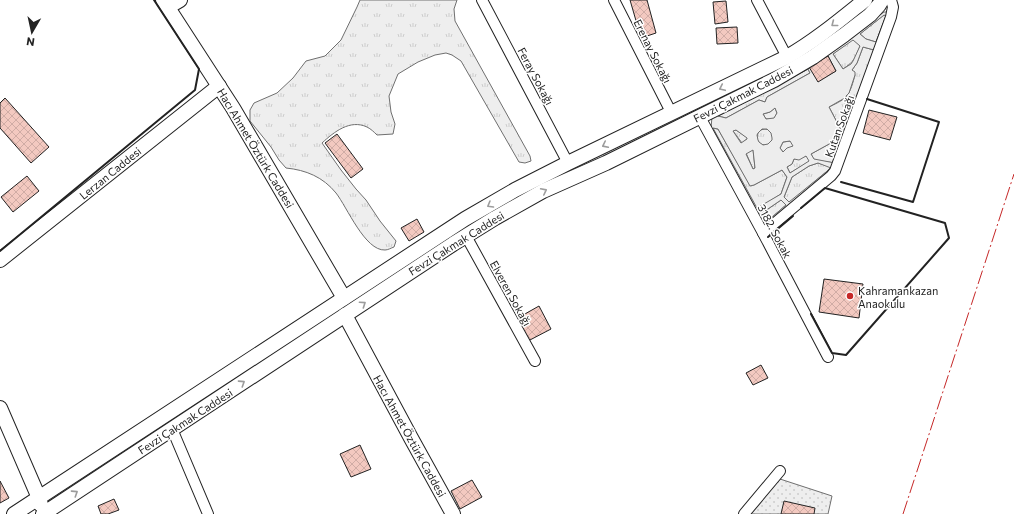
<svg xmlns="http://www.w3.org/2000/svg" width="1014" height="514" font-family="Commissioner,sans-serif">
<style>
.grass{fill:url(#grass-tufts);stroke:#6f6f6f}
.park{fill:url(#park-dots);stroke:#6f6f6f}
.parking{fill:#ededed;stroke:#6f6f6f;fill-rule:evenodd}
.building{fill:url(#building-cross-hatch);stroke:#222}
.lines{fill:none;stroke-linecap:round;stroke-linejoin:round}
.street-casing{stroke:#222;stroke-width:12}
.secondary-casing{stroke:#222;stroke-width:16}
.street{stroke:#fff;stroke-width:10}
.secondary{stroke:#fff;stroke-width:14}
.wall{stroke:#222;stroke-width:2}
.power{stroke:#c62828;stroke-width:1;stroke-dasharray:14 3 2 3;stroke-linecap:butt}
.oneway{stroke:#9c9c9c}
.poi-dot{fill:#c62828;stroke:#fff;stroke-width:1.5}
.labels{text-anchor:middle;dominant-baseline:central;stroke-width:3;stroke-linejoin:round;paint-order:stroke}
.street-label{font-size:11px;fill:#222;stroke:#fff}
.poi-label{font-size:11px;fill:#222;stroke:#fff;text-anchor:start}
</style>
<defs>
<pattern id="grass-tufts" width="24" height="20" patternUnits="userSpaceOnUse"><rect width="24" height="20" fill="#eee"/><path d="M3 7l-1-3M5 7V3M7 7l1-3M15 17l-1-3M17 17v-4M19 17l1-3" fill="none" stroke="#ccc"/></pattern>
<pattern id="park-dots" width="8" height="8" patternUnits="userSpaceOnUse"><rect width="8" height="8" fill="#eee"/><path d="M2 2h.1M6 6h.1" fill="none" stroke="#ccc" stroke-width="1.8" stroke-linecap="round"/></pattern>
<pattern id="building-cross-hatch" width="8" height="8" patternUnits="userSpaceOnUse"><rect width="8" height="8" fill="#f3c9c0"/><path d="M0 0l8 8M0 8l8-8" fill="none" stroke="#d0aca5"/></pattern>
</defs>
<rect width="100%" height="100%" fill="#fff"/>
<g class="grass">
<path d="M 360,0 L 457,0 L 454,9 L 455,21 L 530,156 L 531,161 L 525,163 L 519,162 L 461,61 L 452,55 L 446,53 L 435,55 L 418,62 L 398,74 L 389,96 L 391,112 L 395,124 L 393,134 L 377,135 C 374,132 371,129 367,127 C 350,119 334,132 322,143 L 341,170 L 356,189 L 366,200 L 380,221 L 396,241 L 394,247 C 391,248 388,250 385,250 C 365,251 347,207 336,193 C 323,177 306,170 286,168 L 279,160 L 271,147 L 250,121 L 250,110 L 254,103 L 277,93 L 293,78 L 306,61 L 325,56 L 341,40 L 357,7 Z"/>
<path d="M 884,15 L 886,16 L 876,42 L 866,39 L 860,34 Z"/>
<path d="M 853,39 L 860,46 C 855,58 855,61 843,69 L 833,54 Z"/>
<path d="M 863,47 L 874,50 L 835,163 L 814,160 L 811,154 L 840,138 L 841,130 L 829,107 C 835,104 842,101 846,97 C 851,91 853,82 855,75 L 852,70 L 857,63 Z"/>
<path d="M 808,69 L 810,73 L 767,97 L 765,102 L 759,100 L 726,118 L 718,116 L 773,88 Z"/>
<path d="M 775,108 L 777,113 L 774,119 L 766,119 L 763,114 L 770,112 Z"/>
<path d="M 712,128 L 718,129 L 750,185 L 754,185 L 782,170 L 787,177 L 781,194 L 757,209 Z"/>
<circle cx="765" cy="137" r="8"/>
<path d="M 736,130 L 748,138 L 742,143 L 733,131 Z"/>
<path d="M 791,141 L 794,146 L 783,152 L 780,148 L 783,142 Z"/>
<path d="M 753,149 L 755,168 L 753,169 L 746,153 Z"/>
<path d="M 807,156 L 810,161 L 790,173 L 787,167 L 792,164 L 794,159 Z"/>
<path d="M 818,163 L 832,167 L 789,203 L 784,197 L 792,177 L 809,166 Z"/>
<path d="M 781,200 L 786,205 L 771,218 C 766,218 764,217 761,214 Z"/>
</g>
<path class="park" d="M 780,479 L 832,496 L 828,514 L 750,514 Z"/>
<path class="parking" d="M 884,12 L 886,12 L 888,13 L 835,167 L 771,222 L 764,222 L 761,220 L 711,129 L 712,116 L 825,55 ZM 884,15 L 886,16 L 876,42 L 866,39 L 860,34 ZM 853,40 L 860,46 L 853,61 L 851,64 L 843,69 L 833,54 ZM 863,47 L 874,50 L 835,163 L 814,159 L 811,154 L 840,138 L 841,130 L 829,107 L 843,99 L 849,93 L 855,75 L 855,72 L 852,70 L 857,63 ZM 828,56 L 836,71 L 818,81 ZM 808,69 L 810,73 L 767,97 L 765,102 L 759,100 L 726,118 L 718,116 ZM 775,108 L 777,113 L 774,118 L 766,119 L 763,114 L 770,112 ZM 713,128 L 718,129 L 750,186 L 754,185 L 782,170 L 787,177 L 781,194 L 757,208 ZM 762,129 L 767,129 L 771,133 L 772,138 L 772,140 L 768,144 L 763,145 L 759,142 L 758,140 L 757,135 L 758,133 ZM 736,130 L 747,138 L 747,139 L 741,143 L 733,131 ZM 790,141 L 793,146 L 787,148 L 783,152 L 780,148 L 783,142 ZM 753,150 L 755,168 L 753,169 L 746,154 ZM 806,156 L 809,161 L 790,173 L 787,167 L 792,164 L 794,159 L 799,160 ZM 818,163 L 831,168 L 789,202 L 784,197 L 792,177 L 809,166 ZM 781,200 L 786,205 L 771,218 L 765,217 L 763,216 L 762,213 Z"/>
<g class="building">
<path d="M 630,0 L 647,0 L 656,33 L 641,38 Z"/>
<path d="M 726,1 L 728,22 L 715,24 L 713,2 Z"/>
<path d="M 737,27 L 738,43 L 717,44 L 716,28 Z"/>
<path d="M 828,56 L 836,71 L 818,82 L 809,67 Z"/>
<path d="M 5,98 L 49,147 L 31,163 L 0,128 L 0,103 Z"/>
<path d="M 869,110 L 897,117 L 890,140 L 863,133 Z"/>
<path d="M 337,134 L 363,169 L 351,178 L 325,143 Z"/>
<path d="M 27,176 L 39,191 L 13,212 L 1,197 Z"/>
<path d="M 417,219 L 424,232 L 409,241 L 401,228 Z"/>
<path d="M 824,279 L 863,284 L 859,318 L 819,312 Z"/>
<path d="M 539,306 L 551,329 L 528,341 L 516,319 Z"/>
<path d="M 761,365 L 768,378 L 753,385 L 746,373 Z"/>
<path d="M 360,445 L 371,469 L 351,477 L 340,454 Z"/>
<path d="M 472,480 L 482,497 L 460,509 L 451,491 Z"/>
<path d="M 0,481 L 9,498 L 0,503 Z"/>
<path d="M 114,499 L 119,510 L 108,514 L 101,514 L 98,506 Z"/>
<path d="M 784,501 L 815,508 L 814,514 L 781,514 Z"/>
</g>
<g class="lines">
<g class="street-casing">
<g id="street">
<path d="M 482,0 L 568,163"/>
<path d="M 614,0 L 671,112"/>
<path d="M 757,0 L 787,57"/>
<path d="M 700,117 L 763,233 L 828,357"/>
<path d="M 763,233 L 831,176 L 835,171 L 891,17 L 893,7 L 891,0"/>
<path d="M 466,236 L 535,361"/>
<path d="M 172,429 L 208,514"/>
<path d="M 744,514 L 780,471"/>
</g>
</g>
<g class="secondary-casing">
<g id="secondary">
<path d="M 163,0 L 233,108 L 344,298"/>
<path d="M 168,7 L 180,0"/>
<path d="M 0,260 L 219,86"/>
<path d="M 345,315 L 411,438 L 453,514"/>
<path d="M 0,408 L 39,498 L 41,505"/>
<path d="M 14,514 L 465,219 L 515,190 L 568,163 L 787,57 C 815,41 840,20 865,0"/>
<path d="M 43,514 L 453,244 L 495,218 L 543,191 L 606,163 L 774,80 L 813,57 L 844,35 L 870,15 L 879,5 L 882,0"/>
</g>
</g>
<use href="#street" class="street"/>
<use href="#secondary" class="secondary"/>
<g class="wall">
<path d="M 841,182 L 913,202 L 939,122 L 867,99"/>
<path d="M 801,208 L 825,188 L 945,223 L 949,238 L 846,355 L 832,353 L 811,314"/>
<path d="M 768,237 L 793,216"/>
<path d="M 0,251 L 195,90 L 199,69 L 154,0"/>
</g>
<path class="power" d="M 903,514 L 1014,174"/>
</g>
<defs><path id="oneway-chevron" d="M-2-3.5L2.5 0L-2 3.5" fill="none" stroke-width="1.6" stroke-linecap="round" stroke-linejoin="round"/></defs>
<g class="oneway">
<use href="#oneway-chevron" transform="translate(834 24) rotate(142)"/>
<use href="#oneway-chevron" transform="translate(722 88) rotate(155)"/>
<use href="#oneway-chevron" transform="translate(605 145) rotate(154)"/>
<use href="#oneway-chevron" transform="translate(544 191) rotate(-27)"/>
<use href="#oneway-chevron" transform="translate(490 205) rotate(150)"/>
<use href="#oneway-chevron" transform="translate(363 304) rotate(-34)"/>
<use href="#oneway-chevron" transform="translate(242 383) rotate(-33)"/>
<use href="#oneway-chevron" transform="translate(75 493) rotate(-33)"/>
</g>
<circle class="poi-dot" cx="850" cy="296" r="4"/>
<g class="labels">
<g class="street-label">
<text transform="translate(653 51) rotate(63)">Erenay Sokağı</text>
<text transform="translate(536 76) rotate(62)">Feray Sokağı</text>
<text transform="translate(743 94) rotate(-27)">Fevzi Çakmak Caddesi</text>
<text transform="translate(839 126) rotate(-70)">Kutan Sokağı</text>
<text transform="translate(256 148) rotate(59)">Hacı Ahmet Öztürk Caddesi</text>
<text transform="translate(110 173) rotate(-39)">Lerzan Caddesi</text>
<text transform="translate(775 231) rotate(62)">3182. Sokak</text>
<text transform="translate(456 243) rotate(-32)">Fevzi Çakmak Caddesi</text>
<text transform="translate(511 293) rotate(61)">Elveren Sokağı</text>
<text transform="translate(185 421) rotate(-33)">Fevzi Çakmak Caddesi</text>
<text transform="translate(410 436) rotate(61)">Hacı Ahmet Öztürk Caddesi</text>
</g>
<g class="poi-label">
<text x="858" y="290">Kahramankazan<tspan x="858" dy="13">Anaokulu</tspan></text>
</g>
</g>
<g transform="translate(32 32) rotate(189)" stroke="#ffffff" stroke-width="3" paint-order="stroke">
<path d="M0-3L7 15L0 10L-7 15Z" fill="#222222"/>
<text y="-6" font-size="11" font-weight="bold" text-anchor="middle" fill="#222222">N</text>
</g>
</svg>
